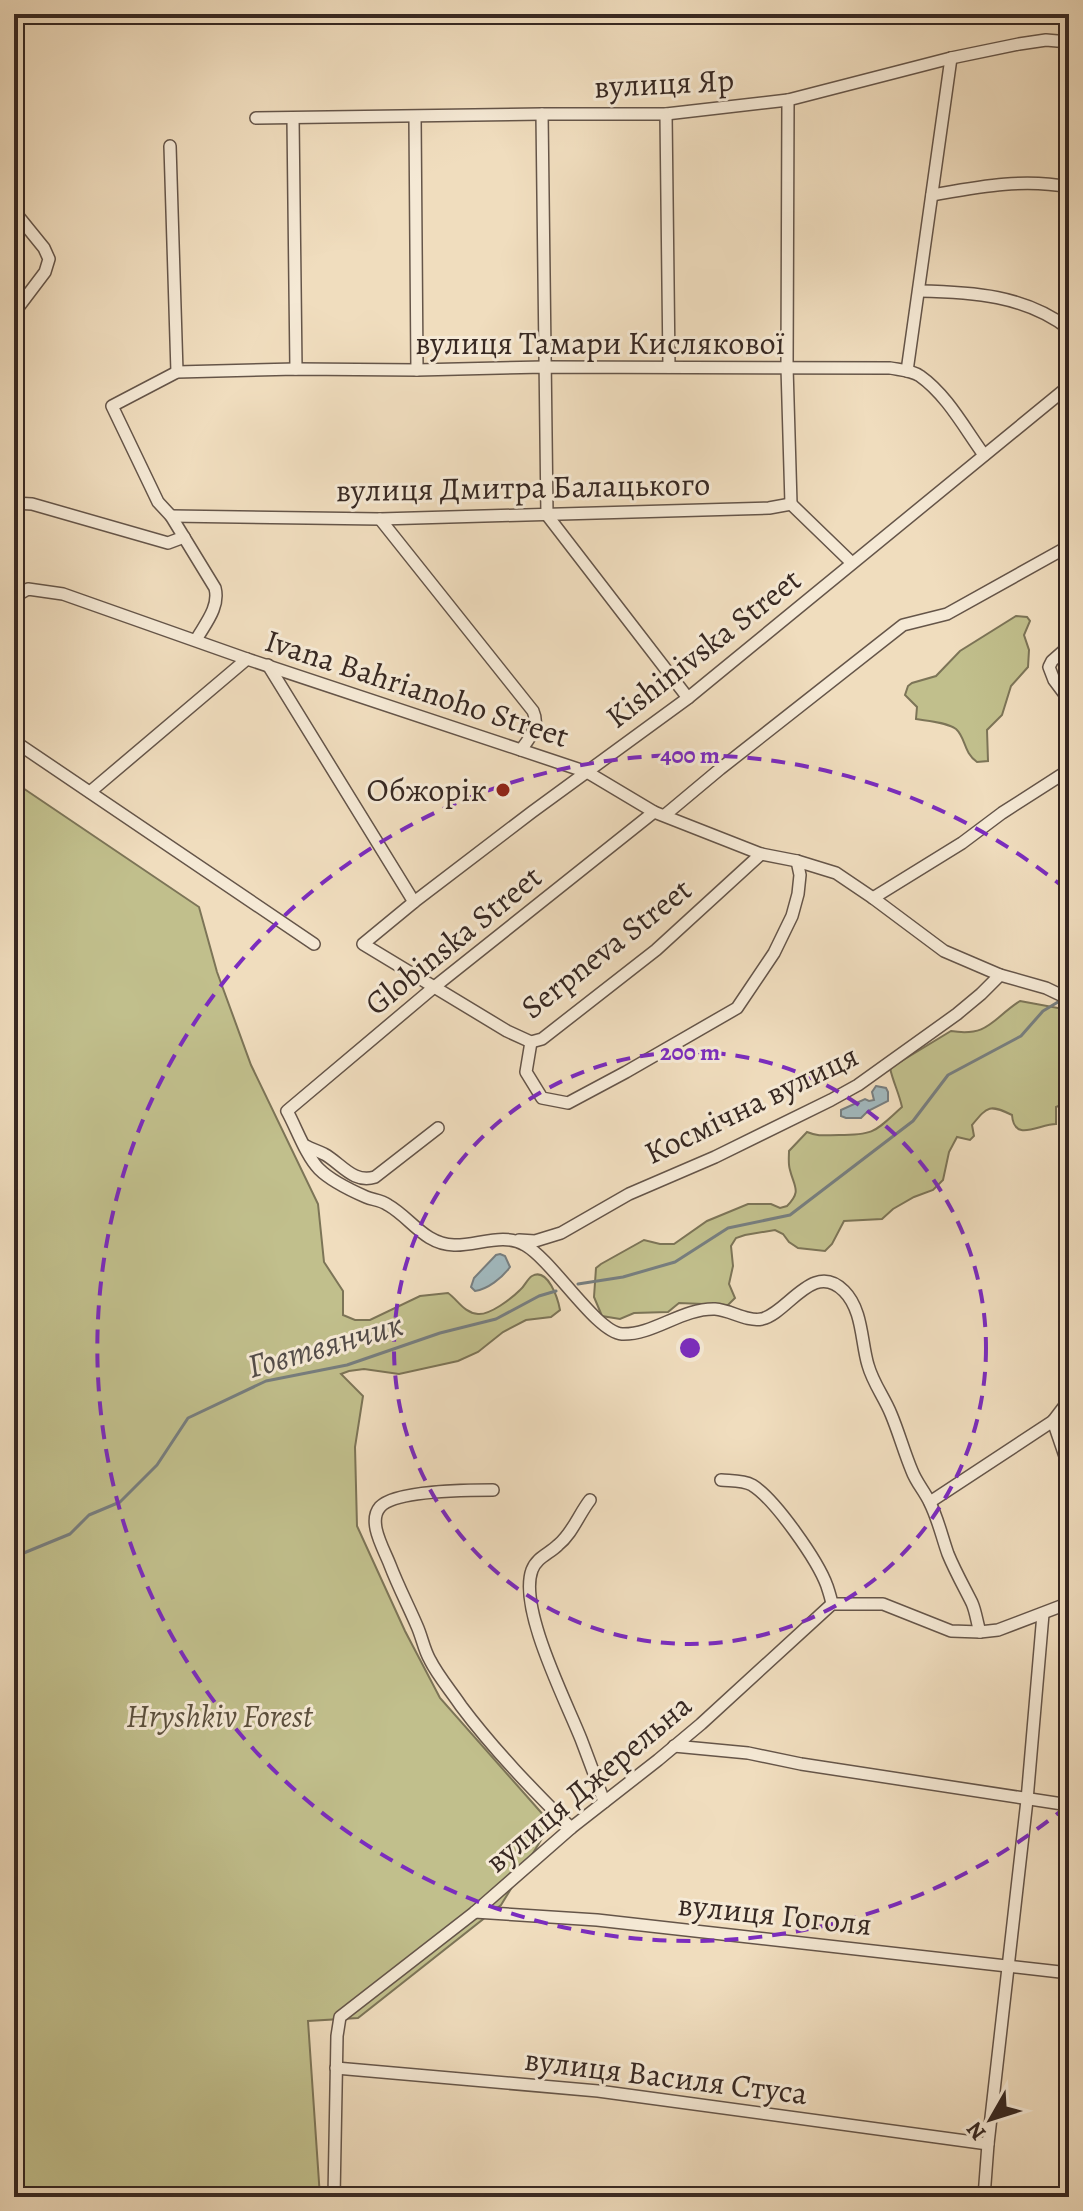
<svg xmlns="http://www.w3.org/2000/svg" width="1083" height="2211" font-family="Alegreya,serif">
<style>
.green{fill:#c1bf8c;stroke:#7c7457;stroke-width:2}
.water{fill:#a1b8bd;stroke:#777e7f;stroke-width:2}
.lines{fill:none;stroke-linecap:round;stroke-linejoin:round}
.stream{stroke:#777e7f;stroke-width:3}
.minor-casing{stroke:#655549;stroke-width:14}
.minor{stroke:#f5e9d5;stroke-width:11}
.ring{fill:none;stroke:#7b2cbf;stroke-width:4;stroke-dasharray:14 10}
.poi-dot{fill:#8f2418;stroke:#f5e9d5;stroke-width:3}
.labels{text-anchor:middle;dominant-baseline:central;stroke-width:6;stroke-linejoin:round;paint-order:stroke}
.street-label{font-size:32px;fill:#372822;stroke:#f5e9d5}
.poi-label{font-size:32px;fill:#372822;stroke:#f5e9d5;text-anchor:end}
.park-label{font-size:32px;font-style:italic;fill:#5a4e3c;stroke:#f5e9d5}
.water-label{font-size:34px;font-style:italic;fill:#524c49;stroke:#f5e9d5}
.centre{fill:#7b2cbf;stroke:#f5e9d5;stroke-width:4}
.ring-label{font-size:24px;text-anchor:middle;font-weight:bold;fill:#7b2cbf;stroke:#f5e9d5;stroke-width:6;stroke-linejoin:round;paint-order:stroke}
</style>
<rect width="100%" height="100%" fill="#f0ddbe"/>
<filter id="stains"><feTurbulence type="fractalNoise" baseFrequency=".0025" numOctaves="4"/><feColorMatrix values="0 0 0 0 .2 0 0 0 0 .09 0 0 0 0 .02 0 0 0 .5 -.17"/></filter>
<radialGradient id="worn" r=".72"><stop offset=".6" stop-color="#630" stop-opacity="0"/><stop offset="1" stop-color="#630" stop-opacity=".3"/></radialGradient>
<g class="green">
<path d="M 1016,616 L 1027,617 L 1030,621 L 1024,635 L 1029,650 L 1028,667 L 1011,686 L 1002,715 L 987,730 L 988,761 L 977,762 C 963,752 966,738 956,729 C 946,722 928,721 916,719 L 917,707 L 905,695 L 908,686 L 912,683 L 936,676 L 960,651 Z"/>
<path d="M 14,782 L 199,907 L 217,972 L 251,1065 L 318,1204 L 324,1262 L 343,1291 L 343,1315 L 355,1320 L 370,1320 L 420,1296 L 448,1293 C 458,1300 464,1313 478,1314 C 490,1315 511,1299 520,1290 C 525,1286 527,1279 532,1276 C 548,1267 558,1299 560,1310 L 551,1317 L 526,1320 L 503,1332 L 478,1352 L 458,1361 L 399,1374 L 364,1369 L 349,1371 L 341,1374 L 363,1396 L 355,1447 L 357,1526 L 405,1631 L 440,1698 L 546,1818 L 546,1832 L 501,1905 L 358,2018 L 308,2021 L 320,2197 L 14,2197 Z"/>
<path d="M 1020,1001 L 1069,1010 L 1069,1111 L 1061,1105 L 1056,1107 L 1056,1124 C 1039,1124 1014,1143 1012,1115 C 989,1104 988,1106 972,1125 L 974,1136 L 970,1140 L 957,1137 L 949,1152 L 943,1180 L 933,1190 L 914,1197 L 893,1209 L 882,1219 L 844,1221 L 832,1244 L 825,1251 L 798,1248 L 789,1242 L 783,1234 L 775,1230 L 745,1235 L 736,1238 L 731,1246 L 733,1266 L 729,1284 L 735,1298 L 728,1305 L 679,1303 L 668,1312 L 634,1313 L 620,1319 L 602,1316 L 594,1297 L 596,1268 L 601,1264 L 644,1240 L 660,1244 L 674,1244 L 707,1221 L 748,1204 L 771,1204 L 780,1208 L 787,1206 C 802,1191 794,1187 790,1170 C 788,1164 789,1157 789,1151 L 807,1132 C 819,1137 826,1135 839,1135 C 876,1135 875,1131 902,1107 C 899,1093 893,1082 890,1068 L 951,1031 C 989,1037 992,1019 1020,1001 Z"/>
</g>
<g class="water">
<path d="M 876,1086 L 886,1088 L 888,1092 L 888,1101 L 868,1111 L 861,1118 L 846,1118 L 841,1116 L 841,1110 L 865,1099 L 869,1101 L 874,1100 L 872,1092 Z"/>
<path d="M 500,1254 L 505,1256 L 510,1267 C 502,1278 488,1289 475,1291 L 471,1287 L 474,1278 L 496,1255 Z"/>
</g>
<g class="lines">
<g class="stream">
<path d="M 578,1284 L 623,1277 L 675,1262 L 728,1228 L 790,1215 L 913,1121 L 948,1075 L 1021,1036 L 1043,1011 L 1058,1002"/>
<path d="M 14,1557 L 70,1534 L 89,1515 L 120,1502 L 157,1465 L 188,1418 L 266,1381 L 347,1365 L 440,1333 L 496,1319 L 539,1296 L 556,1291"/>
</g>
<g class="minor-casing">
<g id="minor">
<path d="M 788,100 L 787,367 L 791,504"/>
<path d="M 542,114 L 547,515 L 688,698"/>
<path d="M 666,114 L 669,367"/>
<path d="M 415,117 L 417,370"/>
<path d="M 256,118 L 542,114 L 666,114 L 788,100 L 951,58 L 1019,44 L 1046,40 L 1069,42"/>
<path d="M 293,118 L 296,369"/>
<path d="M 170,146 L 177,372"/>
<path d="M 932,195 C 978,187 1022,178 1069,187"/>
<path d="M 14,211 L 44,248 L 49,259 L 45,272 L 14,313"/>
<path d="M 919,291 C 972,292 1025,295 1069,329"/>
<path d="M 907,371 L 951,58"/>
<path d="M 14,503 L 32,504 L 168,543 L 184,537"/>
<path d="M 171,516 L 380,519 L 769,508 L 791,504 L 852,563"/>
<path d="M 380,519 L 533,711 C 540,727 530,737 521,750"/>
<path d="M 14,597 L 28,589 L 63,594 L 247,659 L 587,772 L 654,812 L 761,854 L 797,861 L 836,873 L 873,898 L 944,951 L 1000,975 L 1046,988 L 1069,999"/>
<path d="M 196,640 C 205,624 220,607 215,588 L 171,516 L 158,502 L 112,406 L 177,372 L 296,369 L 417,370 L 545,367 L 890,368 C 900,370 911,370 920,376 C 947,395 965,429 984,455"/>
<path d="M 1069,646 L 1052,661 L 1049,667 L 1054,680 L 1069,700"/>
<path d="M 268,665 L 414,902"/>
<path d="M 14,741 L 314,944"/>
<path d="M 90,792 L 247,659"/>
<path d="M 654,812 L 433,988 L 287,1111 C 296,1127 306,1156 319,1169 C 331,1181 350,1190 366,1197 C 373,1200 381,1200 388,1205 C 411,1218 424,1244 454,1245 C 476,1246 504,1232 525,1245 C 553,1261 596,1332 622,1334 C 654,1335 682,1308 715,1309 C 731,1310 746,1322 762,1319 C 788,1313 813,1260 844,1291 C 863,1310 861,1342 868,1365 C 873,1383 884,1397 891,1414 C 899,1433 904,1452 912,1471 C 916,1482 925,1492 930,1503 C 938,1519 942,1537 948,1554 C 955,1571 964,1587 972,1603 C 976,1612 977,1623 980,1632"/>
<path d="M 665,815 L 720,769 L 903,625 L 947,614 L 1069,546"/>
<path d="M 761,854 L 656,950 L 542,1039 L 531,1042 L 507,1031 L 363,944 L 414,902 L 532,812 L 688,698 L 1069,386"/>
<path d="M 873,898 L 962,843 L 1002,813 L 1069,770"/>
<path d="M 531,1042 L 526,1072 L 542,1098 L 568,1103 L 626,1072 L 737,1008 L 774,953 L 792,916 L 798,894 L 800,875 L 797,861"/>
<path d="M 306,1146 C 311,1149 318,1151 324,1154 C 341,1163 353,1184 375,1177 L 438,1128"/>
<path d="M 519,1240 L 535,1241 L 561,1233 L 629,1194 L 715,1157 L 831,1100 L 858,1085 L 957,1014 L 981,994 L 1000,975"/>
<path d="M 1053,1421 L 1069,1468"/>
<path d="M 721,1480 C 731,1481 743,1480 752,1485 C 775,1499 818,1561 827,1586 C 829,1592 831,1598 832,1604"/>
<path d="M 493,1490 C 470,1490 395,1490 380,1507 C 367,1522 384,1549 390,1565 C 398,1586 408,1605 417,1626 C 422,1637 424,1650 430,1660 C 438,1676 451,1691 461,1706 C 494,1750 532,1789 571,1828"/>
<path d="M 590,1500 C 579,1514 572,1534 558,1545 C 549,1554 537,1557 532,1570 C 518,1608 566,1701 581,1739 C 589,1760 597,1781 604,1802"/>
<path d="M 930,1502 L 1053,1421 L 1069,1400"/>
<path d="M 674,1746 L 748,1753 L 801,1764 L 1069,1805"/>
<path d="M 475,1912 L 597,1920 L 1069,1973"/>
<path d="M 336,2068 L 598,2091 L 988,2144"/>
<path d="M 334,2197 L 337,2036 L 340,2017 L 475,1912 L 571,1828 L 658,1760 L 701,1724 L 832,1604 L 883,1604 L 951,1631 L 980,1632 L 998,1630 L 1069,1603"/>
<path d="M 984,2197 L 988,2144 L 1027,1800 L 1043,1614"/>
</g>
</g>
<use href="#minor" class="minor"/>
</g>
<g class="ring">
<circle cx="690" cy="1348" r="296"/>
<path d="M1067 1806A593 593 0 1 1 1067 890"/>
</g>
<circle class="poi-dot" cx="503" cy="790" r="8"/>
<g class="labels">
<g class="street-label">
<text transform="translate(664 83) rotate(-3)">вулиця Яр</text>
<text x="600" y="343">вулиця Тамари Кислякової</text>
<text transform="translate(523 487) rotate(-1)">вулиця Дмитра Балацького</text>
<text transform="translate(703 648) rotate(-38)">Kishinivska Street</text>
<text transform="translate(417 688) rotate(18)">Ivana Bahrianoho Street</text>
<text transform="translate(453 940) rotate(-39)">Globinska Street</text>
<text transform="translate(606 948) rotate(-38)">Serpneva Street</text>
<text transform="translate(751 1104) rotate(-26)">Космічна вулиця</text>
<text transform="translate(588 1783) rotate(-40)">вулиця Джерельна</text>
<text transform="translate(775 1914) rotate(6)">вулиця Гоголя</text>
<text transform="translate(666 2076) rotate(7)">вулиця Василя Стуса</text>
</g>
<g class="poi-label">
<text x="487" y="790">Обжорік</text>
</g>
<g class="park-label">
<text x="219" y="1716">Hryshkiv Forest</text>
</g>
<g class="water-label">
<text transform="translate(325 1345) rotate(-16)">Говтвянчик</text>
</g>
</g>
<circle cx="690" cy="1348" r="12" class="centre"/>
<g class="ring-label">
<text x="690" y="763">400 m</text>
<text x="690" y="1060">200 m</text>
</g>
<rect width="1083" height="2211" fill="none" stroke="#f0ddbe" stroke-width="48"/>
<rect x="16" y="16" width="1051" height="2179" fill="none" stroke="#372822" stroke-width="4"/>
<rect x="24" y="24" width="1035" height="2163" fill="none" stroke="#372822" stroke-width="2"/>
<g transform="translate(991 2119) rotate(231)" stroke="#f5e9d5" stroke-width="6" paint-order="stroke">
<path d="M0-6L14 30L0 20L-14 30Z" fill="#372822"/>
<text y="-12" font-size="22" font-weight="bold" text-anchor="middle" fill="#372822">N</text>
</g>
<rect width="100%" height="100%" filter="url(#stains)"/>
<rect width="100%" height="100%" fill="url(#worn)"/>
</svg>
